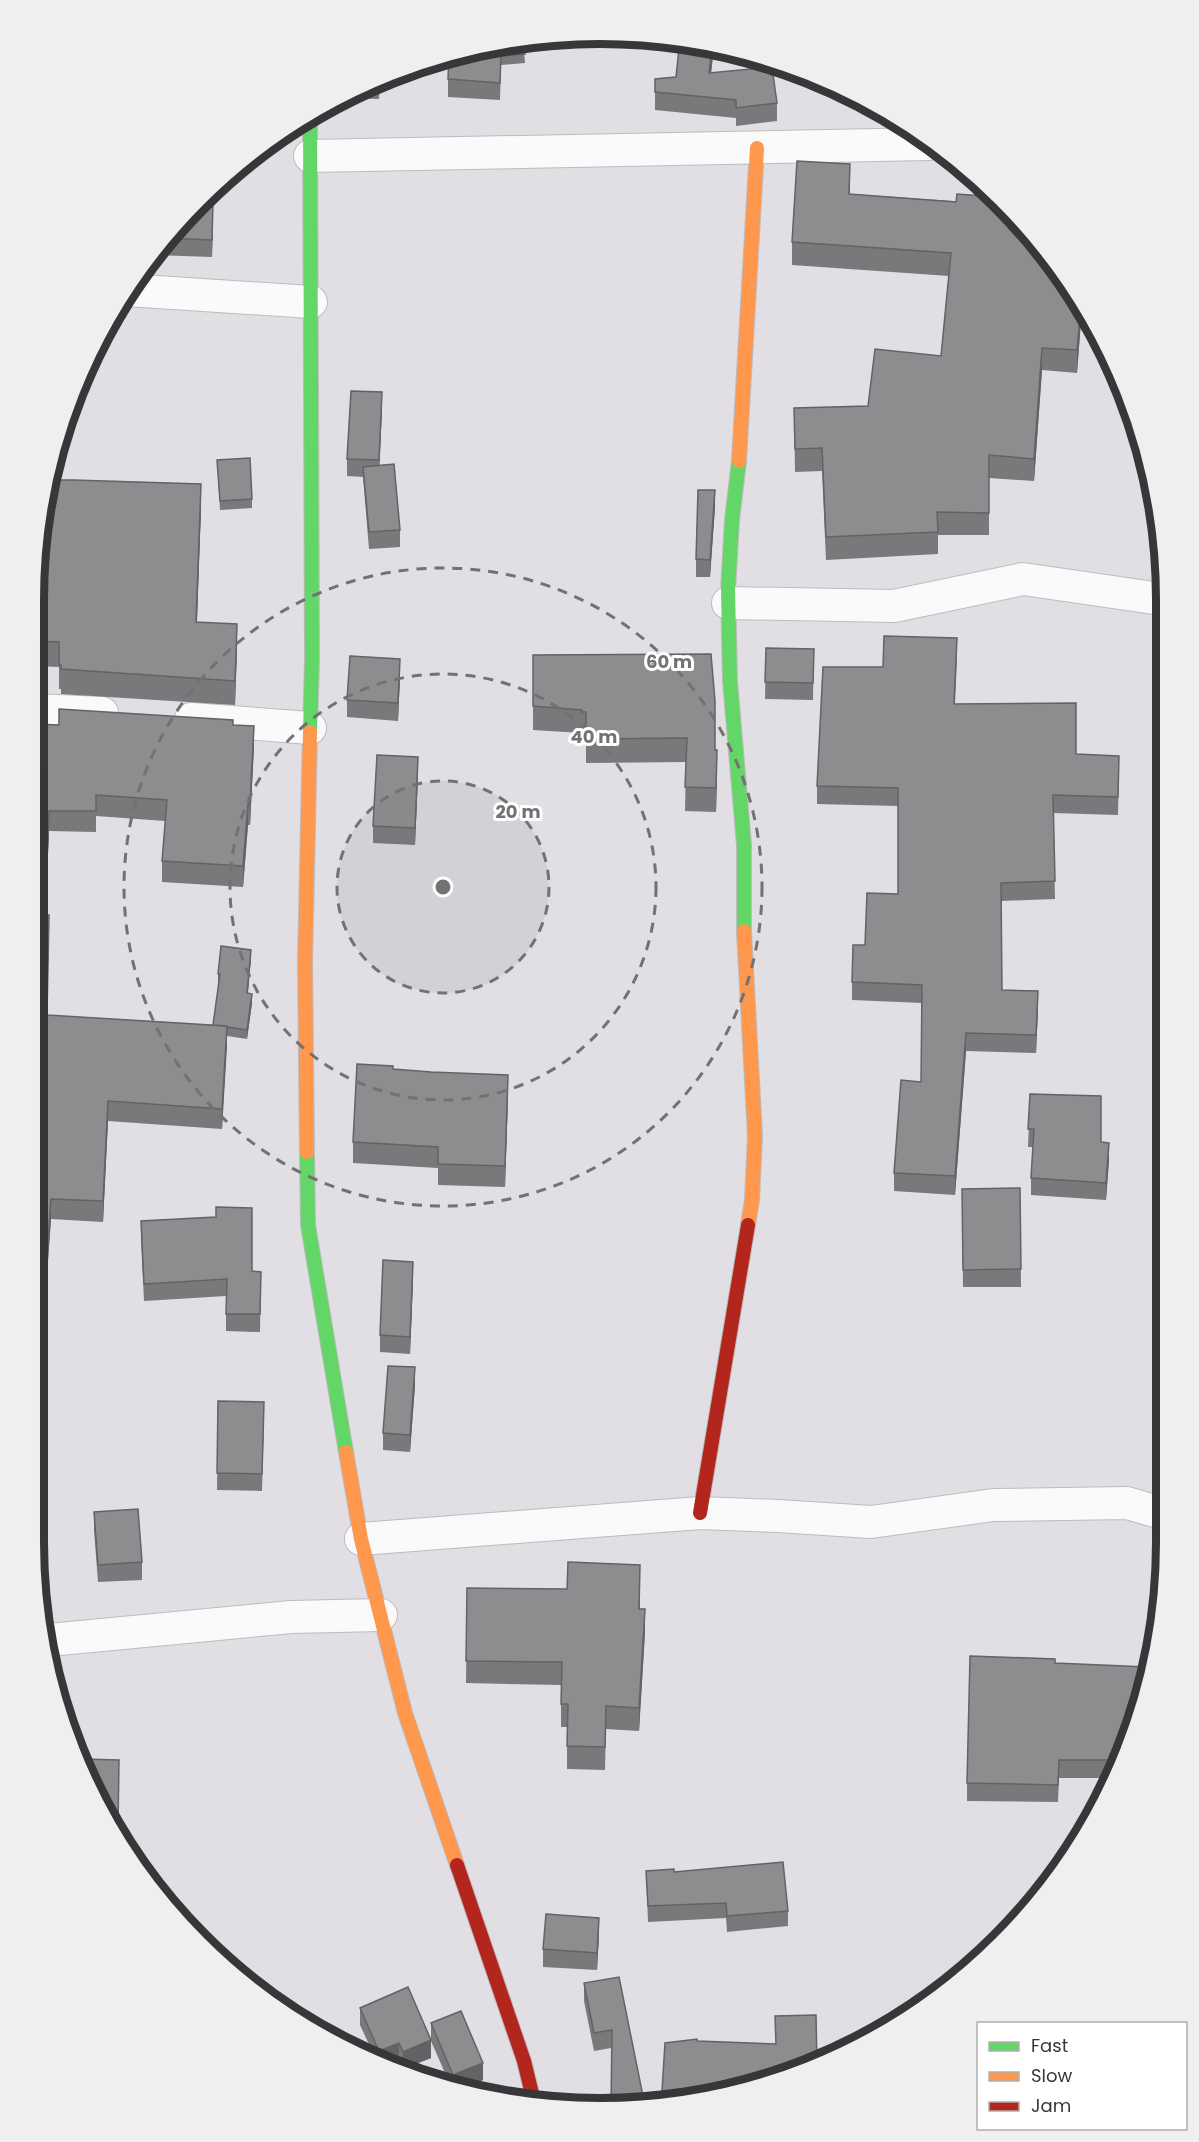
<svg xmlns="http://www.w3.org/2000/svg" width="1199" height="2142" font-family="Poppins,sans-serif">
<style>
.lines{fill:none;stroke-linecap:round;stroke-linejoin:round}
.street-casing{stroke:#bdbbbe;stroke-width:34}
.fast-casing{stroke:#bdbbbe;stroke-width:16}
.slow-casing{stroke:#bdbbbe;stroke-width:16}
.jam-casing{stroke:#bdbbbe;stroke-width:16}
.street{stroke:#fafafb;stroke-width:32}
.fast{stroke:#63d668;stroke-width:14}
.slow{stroke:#ff974d;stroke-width:14}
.jam{stroke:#b3261e;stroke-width:14}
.wall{fill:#7a787b}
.shaded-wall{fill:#636264}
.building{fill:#8e8c8f;stroke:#636264;stroke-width:1.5}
.ring{fill:none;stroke:#737174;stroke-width:3;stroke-dasharray:10 8}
.rim{fill:none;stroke:#383639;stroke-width:8}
.centre{fill:#737174;stroke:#fff;stroke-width:3}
.ring-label{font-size:18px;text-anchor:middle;font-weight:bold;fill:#737174;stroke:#fff;stroke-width:6;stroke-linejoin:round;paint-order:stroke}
</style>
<rect width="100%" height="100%" fill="#e1dfe3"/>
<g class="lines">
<g class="street-casing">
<g id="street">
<path d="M 310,156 L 929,144"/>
<path d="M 127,290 L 311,302"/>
<path d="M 728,603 L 894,606 L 1023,579 L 1161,599"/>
<path d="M 34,710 L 102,713"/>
<path d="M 191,719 L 310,728"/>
<path d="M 361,1539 L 700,1513 L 778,1516 L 871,1522 L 993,1505 L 1127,1503 L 1165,1514"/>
<path d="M 49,1640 L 291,1617 L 381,1615"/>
</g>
</g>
<g class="fast-casing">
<g id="fast">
<path d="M 310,116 L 312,659 L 310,732"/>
<path d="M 739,461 L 732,520 L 728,590 L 730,681 L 744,845 L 744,931"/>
<path d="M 307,1152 L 308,1225 L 346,1452"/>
</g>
</g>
<g class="slow-casing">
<g id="slow">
<path d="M 739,461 L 757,148"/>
<path d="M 744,931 L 755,1136 L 752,1200 L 748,1225"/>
<path d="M 307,1152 L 305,962 L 310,732"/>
<path d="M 346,1452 L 361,1539 L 405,1713 L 457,1865"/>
</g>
</g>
<g class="jam-casing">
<g id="jam">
<path d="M 700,1513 L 748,1225"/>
<path d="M 457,1865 L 524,2061 L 533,2098"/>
</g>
</g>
<use href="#street" class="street"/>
<use href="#fast" class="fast"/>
<use href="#slow" class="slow"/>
<use href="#jam" class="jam"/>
</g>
<g class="wall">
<path d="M 680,39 L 714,47 L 711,73 L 777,103 L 777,121 L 736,126 L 736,118 L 655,110 L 655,79 L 676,77 Z"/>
<path d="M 523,41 L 525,63 L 501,65 L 500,100 L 448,97 L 448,79 L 494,54 L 493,46 Z"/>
<path d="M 380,80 L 379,99 L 339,98 L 349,91 Z"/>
<path d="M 850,186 L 850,194 L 997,204 L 1082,308 L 1077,373 L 1042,370 L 1034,481 L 989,478 L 989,535 L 938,535 L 938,554 L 826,560 L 822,471 L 795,472 L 794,408 L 868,406 L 941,356 L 949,276 L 792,265 L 792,242 Z"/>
<path d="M 213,220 L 212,257 L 154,255 L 154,253 L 174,226 Z"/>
<path d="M 382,409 L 379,465 L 400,530 L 400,547 L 369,549 L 363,477 L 347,476 L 347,459 Z"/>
<path d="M 217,460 L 252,499 L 252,508 L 220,510 Z"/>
<path d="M 715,507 L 710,577 L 696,577 L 696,559 Z"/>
<path d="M 201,508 L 197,622 L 237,648 L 235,705 L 61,694 L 61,689 L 59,689 L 59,667 L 34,666 L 34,563 Z"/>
<path d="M 766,648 L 814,649 L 813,700 L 765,699 Z"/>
<path d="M 533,655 L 715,750 L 717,774 L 716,812 L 685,811 L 686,762 L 586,763 L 586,736 L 582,736 L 582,733 L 533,730 Z"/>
<path d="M 957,656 L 955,704 L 1076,754 L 1119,774 L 1118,815 L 1053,813 L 1055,899 L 1001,901 L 1002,990 L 1038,1009 L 1036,1053 L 966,1051 L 955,1195 L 894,1191 L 894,1173 L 921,1082 L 922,1003 L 852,1000 L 852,982 L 865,945 L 898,894 L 898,806 L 817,804 L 817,786 L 883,667 Z"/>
<path d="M 400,676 L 398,721 L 347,717 L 347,700 Z"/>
<path d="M 34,724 L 233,725 L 254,746 L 250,825 L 248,825 L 243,887 L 162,882 L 162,861 L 165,821 L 96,816 L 96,832 L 49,831 L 47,877 L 44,877 L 41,915 L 49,935 L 47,1015 L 213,1025 L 219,983 L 218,983 L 218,974 L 251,958 L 248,993 L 252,1003 L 247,1039 L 227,1036 L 222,1129 L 108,1121 L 103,1222 L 51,1219 L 44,1316 L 33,1315 Z"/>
<path d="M 418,775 L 415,845 L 373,843 L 373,826 Z"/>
<path d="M 393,1069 L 508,1096 L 505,1187 L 438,1185 L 438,1168 L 353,1163 L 353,1142 Z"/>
<path d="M 1030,1094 L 1101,1143 L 1109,1160 L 1106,1200 L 1031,1195 L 1031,1178 L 1033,1147 L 1028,1147 Z"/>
<path d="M 1020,1188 L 1021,1287 L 963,1287 L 962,1189 Z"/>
<path d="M 141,1221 L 252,1271 L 261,1272 L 260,1332 L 226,1331 L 226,1296 L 144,1301 L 141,1239 Z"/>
<path d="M 413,1279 L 410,1354 L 380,1352 L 380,1335 Z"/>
<path d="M 415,1385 L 410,1452 L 383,1450 L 383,1433 Z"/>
<path d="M 218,1401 L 264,1419 L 262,1491 L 217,1490 Z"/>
<path d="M 94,1512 L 142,1562 L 142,1580 L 98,1582 L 94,1530 Z"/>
<path d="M 467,1588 L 567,1589 L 640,1588 L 640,1609 L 645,1632 L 639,1731 L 606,1729 L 605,1770 L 567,1769 L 567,1727 L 561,1727 L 561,1685 L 466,1683 Z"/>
<path d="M 1055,1663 L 1136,1724 L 1112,1778 L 1059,1778 L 1058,1802 L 967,1801 L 967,1783 Z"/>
<path d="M 646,1871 L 674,1872 L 788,1911 L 788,1926 L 727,1932 L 726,1918 L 648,1922 Z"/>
<path d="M 599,1935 L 597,1970 L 543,1967 L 543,1949 Z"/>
<path d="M 619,1977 L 611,2048 L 594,2051 L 584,2001 L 584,1983 Z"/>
<path d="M 360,2008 L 431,2040 L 431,2023 L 483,2080 L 458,2090 L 452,2089 L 431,2041 L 431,2058 L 405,2068 L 402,2066 L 399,2060 L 393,2062 L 373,2053 L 360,2025 Z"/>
<path d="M 697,2041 L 816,2066 L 662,2102 L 662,2091 Z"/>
</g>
<g class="shaded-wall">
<path d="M 712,47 L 714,47 L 709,91 L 709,73 Z"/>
<path d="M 850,164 L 850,186 L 849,217 L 849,194 Z"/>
<path d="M 213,203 L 213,220 L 212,257 L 212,240 Z"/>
<path d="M 1081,305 L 1082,308 L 1077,373 L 1077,350 Z"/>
<path d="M 1042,348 L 1042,370 L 1034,481 L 1034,459 Z"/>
<path d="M 382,392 L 382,409 L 379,478 L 379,460 Z"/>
<path d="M 201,484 L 201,508 L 196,646 L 196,622 Z"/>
<path d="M 715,490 L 715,507 L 710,577 L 710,560 Z"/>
<path d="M 237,624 L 237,648 L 235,705 L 235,681 Z"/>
<path d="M 400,659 L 400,676 L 398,721 L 398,703 Z"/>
<path d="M 254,726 L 254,746 L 250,825 L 250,804 Z"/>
<path d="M 717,750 L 717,774 L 716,812 L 716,788 Z"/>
<path d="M 418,757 L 418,775 L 415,845 L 415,828 Z"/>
<path d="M 248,804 L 248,825 L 243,887 L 243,866 Z"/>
<path d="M 49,811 L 49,831 L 47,877 L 47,857 Z"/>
<path d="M 44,856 L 44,877 L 40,935 L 40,915 Z"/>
<path d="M 251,950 L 251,958 L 247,1002 L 247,993 Z"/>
<path d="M 1038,991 L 1038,1009 L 1036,1053 L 1036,1035 Z"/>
<path d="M 252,994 L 252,1003 L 247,1039 L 247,1030 Z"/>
<path d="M 227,1026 L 227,1047 L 222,1129 L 222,1109 Z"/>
<path d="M 966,1033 L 966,1051 L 955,1195 L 955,1176 Z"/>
<path d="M 508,1075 L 508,1096 L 505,1187 L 505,1166 Z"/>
<path d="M 108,1101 L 108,1121 L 103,1222 L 103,1201 Z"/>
<path d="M 1109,1143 L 1109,1160 L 1106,1200 L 1106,1183 Z"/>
<path d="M 51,1199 L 51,1219 L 44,1316 L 44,1295 Z"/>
<path d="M 413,1262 L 413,1279 L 410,1354 L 410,1337 Z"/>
<path d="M 415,1367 L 415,1385 L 410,1452 L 410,1435 Z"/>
<path d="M 645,1609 L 645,1632 L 639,1731 L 639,1708 Z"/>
<path d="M 599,1918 L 599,1935 L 597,1970 L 597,1953 Z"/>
<path d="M 431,2040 L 431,2058 L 405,2068 L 403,2067 L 403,2052 Z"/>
<path d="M 399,2043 L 399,2060 L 393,2062 L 379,2056 L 379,2051 Z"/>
<path d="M 483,2063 L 483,2080 L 458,2090 L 453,2090 L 453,2075 Z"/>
</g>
<g class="building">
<path d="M 680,39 L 712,47 L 709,73 L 772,67 L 777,103 L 736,108 L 736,100 L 655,92 L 655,79 L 676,77 Z"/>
<path d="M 523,41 L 525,54 L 501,56 L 501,54 L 495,54 L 494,46 Z"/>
<path d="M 453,52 L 501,54 L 500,83 L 448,79 L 449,54 Z"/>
<path d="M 797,161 L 850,164 L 849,194 L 956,202 L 957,194 L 997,197 L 996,204 L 1005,205 L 1071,285 L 1081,305 L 1077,350 L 1042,348 L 1034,459 L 989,455 L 989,513 L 937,512 L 938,532 L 826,537 L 822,448 L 795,449 L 794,408 L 868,406 L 875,349 L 941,356 L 951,253 L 792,242 Z"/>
<path d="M 199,202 L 213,203 L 212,240 L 165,238 L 174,226 Z"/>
<path d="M 351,391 L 382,392 L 379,460 L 347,459 Z"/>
<path d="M 250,458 L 252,499 L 220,501 L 217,460 Z"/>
<path d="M 394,464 L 400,530 L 369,532 L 363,467 Z"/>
<path d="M 51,480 L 73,480 L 201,484 L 196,622 L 237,624 L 235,681 L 61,669 L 61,665 L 59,665 L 59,642 L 34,641 L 34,563 Z"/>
<path d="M 698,490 L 715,490 L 710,560 L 696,559 Z"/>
<path d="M 884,636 L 957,638 L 954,704 L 1076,703 L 1076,754 L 1119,756 L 1118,797 L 1053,795 L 1055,881 L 1001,883 L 1002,990 L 1038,991 L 1036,1035 L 966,1033 L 955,1176 L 894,1173 L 901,1080 L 921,1082 L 922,985 L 852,982 L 853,945 L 865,945 L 867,893 L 898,894 L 898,788 L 817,786 L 823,667 L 883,667 Z"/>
<path d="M 766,648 L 814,649 L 813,683 L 765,682 Z"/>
<path d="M 711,654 L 715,701 L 715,750 L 717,750 L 716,788 L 685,787 L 687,738 L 586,739 L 586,712 L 582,712 L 582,710 L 533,706 L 533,655 Z"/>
<path d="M 350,656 L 400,659 L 398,703 L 347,700 Z"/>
<path d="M 59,709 L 233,720 L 233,725 L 254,726 L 250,804 L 248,804 L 243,866 L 162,861 L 167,800 L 96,795 L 96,811 L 49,811 L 47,857 L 44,856 L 40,915 L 49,915 L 47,1015 L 227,1026 L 222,1109 L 108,1101 L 103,1201 L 51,1199 L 44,1295 L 33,1294 L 34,724 L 59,725 Z"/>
<path d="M 377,755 L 418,757 L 415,828 L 373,826 Z"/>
<path d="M 221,946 L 251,950 L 247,993 L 252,994 L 247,1030 L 227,1027 L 227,1026 L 213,1025 L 220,974 L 218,974 Z"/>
<path d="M 357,1064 L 393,1066 L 393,1069 L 431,1072 L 508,1075 L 505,1166 L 438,1164 L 438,1147 L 353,1142 Z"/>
<path d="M 1030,1094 L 1101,1096 L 1101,1142 L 1109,1143 L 1106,1183 L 1031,1178 L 1034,1129 L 1028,1129 Z"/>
<path d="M 1020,1188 L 1021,1269 L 963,1270 L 962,1189 Z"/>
<path d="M 216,1207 L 252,1208 L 252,1271 L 261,1272 L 260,1314 L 226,1314 L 227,1279 L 144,1284 L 141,1221 L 216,1217 Z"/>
<path d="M 383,1260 L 413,1262 L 410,1337 L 380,1335 Z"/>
<path d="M 388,1366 L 415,1367 L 410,1435 L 383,1433 Z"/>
<path d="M 218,1401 L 264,1402 L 262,1474 L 217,1473 Z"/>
<path d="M 138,1509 L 142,1562 L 98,1565 L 94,1512 Z"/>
<path d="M 568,1562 L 640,1565 L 639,1609 L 645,1609 L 639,1708 L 606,1706 L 605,1747 L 567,1746 L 568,1704 L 561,1704 L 562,1662 L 466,1661 L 467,1588 L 567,1589 Z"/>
<path d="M 970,1656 L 1055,1659 L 1055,1663 L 1147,1667 L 1136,1724 L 1120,1760 L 1059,1760 L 1058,1785 L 967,1783 Z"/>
<path d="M 82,1759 L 119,1760 L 118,1828 Z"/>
<path d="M 783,1862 L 788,1911 L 727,1916 L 726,1903 L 648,1906 L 646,1871 L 674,1869 L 674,1872 Z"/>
<path d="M 546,1914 L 599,1918 L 597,1953 L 543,1949 Z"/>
<path d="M 619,1977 L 643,2096 L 643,2106 L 636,2108 L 611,2105 L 612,2030 L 594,2033 L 584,1983 Z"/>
<path d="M 408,1987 L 431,2040 L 403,2052 L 399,2043 L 379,2051 L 360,2008 Z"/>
<path d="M 461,2011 L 483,2063 L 453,2075 L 431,2023 Z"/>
<path d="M 816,2015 L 817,2065 L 816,2066 L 730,2086 L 730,2083 L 662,2091 L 665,2043 L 697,2039 L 697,2041 L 776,2044 L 775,2016 Z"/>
</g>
<circle cx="443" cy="887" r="106" fill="#737174" fill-opacity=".12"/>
<g class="ring">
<circle cx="443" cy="887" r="106"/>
<circle cx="443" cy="887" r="213"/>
<circle cx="443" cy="887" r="319"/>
</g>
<path d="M0 0H1199V2142H0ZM600 44H600A556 556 0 0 1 1156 600V1542A556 556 0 0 1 600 2098H600A556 556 0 0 1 44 1542V600A556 556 0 0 1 600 44Z" fill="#efefef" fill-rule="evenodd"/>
<path class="rim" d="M600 44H600A556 556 0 0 1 1156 600V1542A556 556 0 0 1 600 2098H600A556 556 0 0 1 44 1542V600A556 556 0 0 1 600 44Z"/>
<circle cx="443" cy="887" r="9" class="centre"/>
<g class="ring-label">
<text x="669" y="668">60 m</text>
<text x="594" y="743">40 m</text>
<text x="518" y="818">20 m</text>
</g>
<rect x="977" y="2022" width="210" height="108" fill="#ffffff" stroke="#afafb0" stroke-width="1.5"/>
<rect x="989" y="2042" width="30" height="9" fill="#63d668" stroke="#afafb0" stroke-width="1.5"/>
<text x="1031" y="2052" font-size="18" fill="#383639">Fast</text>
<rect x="989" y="2072" width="30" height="9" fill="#ff974d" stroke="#afafb0" stroke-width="1.5"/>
<text x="1031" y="2082" font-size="18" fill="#383639">Slow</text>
<rect x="989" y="2102" width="30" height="9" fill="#b3261e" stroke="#afafb0" stroke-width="1.5"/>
<text x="1031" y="2112" font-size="18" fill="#383639">Jam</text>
</svg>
